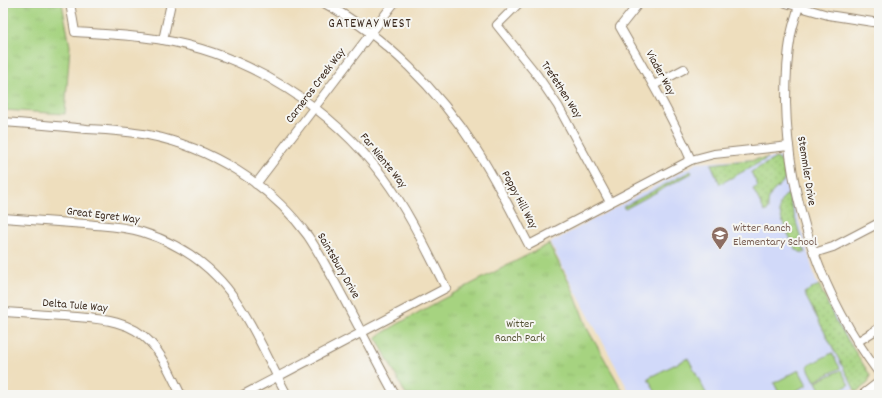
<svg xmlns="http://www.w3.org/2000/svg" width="882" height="398" font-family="Dekko,sans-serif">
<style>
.built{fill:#d1d9f9}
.grass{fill:url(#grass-dots);stroke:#707e4f}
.park{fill:url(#park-tufts);stroke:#707e4f}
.pitch{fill:#a6d380;stroke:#707e4f}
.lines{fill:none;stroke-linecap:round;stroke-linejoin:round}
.minor-casing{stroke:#94846e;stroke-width:10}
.minor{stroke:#fff;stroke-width:8}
.labels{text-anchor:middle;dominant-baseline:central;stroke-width:4;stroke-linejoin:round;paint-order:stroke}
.street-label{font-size:12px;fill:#3b2a1e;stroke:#f6f6f2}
.education-label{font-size:12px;fill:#785e54;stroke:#f6f6f2;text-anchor:start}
.park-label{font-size:12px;fill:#565436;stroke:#f6f6f2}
.neighbourhood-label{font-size:13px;letter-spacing:1px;fill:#3b2a1e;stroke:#f6f6f2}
</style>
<defs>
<pattern id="grass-dots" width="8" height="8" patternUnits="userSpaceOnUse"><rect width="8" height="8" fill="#a6d380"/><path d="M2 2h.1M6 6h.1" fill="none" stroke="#90b56e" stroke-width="1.8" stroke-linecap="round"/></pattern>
<pattern id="park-tufts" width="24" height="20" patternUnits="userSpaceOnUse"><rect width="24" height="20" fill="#a6d380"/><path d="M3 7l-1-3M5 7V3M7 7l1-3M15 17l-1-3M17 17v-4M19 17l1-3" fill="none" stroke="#90b56e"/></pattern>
</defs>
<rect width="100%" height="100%" fill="#f6f6f2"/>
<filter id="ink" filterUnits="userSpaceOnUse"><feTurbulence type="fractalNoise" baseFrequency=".025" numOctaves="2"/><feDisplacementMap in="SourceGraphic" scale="8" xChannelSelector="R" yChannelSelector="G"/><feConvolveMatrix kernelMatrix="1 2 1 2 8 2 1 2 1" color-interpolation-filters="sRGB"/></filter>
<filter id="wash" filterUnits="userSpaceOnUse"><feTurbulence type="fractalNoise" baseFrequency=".012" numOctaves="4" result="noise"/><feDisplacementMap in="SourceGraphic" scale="16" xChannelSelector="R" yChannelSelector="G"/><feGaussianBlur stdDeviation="0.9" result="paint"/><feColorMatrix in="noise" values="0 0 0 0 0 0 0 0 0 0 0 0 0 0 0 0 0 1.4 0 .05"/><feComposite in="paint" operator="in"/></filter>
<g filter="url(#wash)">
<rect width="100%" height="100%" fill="#eedebd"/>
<path class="built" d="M 781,157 L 816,281 L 868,374 L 861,385 L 843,395 L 631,395 L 550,243 L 697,163 Z"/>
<g class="grass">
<path d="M 768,158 L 720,184 L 711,164 Z"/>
<path d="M 776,158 C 785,161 784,171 785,179 C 776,192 767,190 768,210 L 765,212 L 753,189 L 758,186 L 751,172 Z"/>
<path d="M 691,171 L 692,173 L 625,209 L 623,207 Z"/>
<path d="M 788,194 L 805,253 L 800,252 L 795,248 C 789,233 768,205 788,194 Z"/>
<path d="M 819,285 L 835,320 L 870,375 L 868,383 L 856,392 L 804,293 Z"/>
</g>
<g class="park">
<path d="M 3,3 L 62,3 L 70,46 L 65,114 L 3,110 Z"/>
<path d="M 549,244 L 572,288 L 588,330 L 625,395 L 406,395 L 376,337 C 432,303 491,274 549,244 Z"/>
</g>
<g class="pitch">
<path d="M 832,353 L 840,368 L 815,381 L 807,366 Z"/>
<path d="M 688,358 L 707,395 L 657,395 L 648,378 Z"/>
<path d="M 799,370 L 807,385 L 787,395 L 780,395 L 774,383 Z"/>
<path d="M 841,370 L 849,385 L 828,395 L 823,395 L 816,382 Z"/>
</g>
</g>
<g filter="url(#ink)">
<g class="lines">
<g class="minor-casing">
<g id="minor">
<path d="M 70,3 L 75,32 C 104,34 134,35 163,40 C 250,55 331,107 384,178 C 409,212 427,251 446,288 L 243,395"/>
<path d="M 324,3 C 385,36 439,91 476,149 C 496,179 512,213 529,245 L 691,160 L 714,154 L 789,146"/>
<path d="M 519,3 L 497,25 L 537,75 L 558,106 L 610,202"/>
<path d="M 639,3 L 620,27 C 645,71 671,114 691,160"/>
<path d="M 786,3 L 828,15 L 879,23"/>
<path d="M 800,3 C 797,13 793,24 791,35 C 787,57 786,80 786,102 C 788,200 820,294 879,373"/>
<path d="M 163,40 L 171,3"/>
<path d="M 654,85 L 684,69"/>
<path d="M 3,122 C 31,124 59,126 87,129 C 108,130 128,131 148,135 C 210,147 270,184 308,236 C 322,257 333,279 345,301 C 362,333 378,364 395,395"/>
<path d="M 256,184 L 394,3"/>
<path d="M 3,218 C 30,220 57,222 85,224 C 103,226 123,226 142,232 C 181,244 214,267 237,302 C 257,331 270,364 287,395"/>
<path d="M 814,253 L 833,247 L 879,223"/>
<path d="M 3,312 C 23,313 44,315 64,316 C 95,319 128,318 150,342 C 164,357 172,377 181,395"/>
<path d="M 857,342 L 879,328"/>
<path d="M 862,395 L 879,382"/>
</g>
</g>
<use href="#minor" class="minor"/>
</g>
</g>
<defs>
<g id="school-pin" transform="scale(0.9)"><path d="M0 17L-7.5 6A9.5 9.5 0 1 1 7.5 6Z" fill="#8d6e63" stroke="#f6f6f2"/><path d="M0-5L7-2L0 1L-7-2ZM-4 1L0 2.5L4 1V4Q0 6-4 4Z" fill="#fff"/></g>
</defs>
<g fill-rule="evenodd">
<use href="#school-pin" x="720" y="235"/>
</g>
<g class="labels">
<g class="street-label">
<text transform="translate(660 73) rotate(61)">Viader Way</text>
<text transform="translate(316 86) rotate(-53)">Carneros Creek Way</text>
<text transform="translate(561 90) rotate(57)">Trefethen Way</text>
<text transform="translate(383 161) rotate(51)">Far Niente Way</text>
<text transform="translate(806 171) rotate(81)">Stemmler Drive</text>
<text transform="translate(519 200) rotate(62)">Poppy Hill Way</text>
<text transform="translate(103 216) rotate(7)">Great Egret Way</text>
<text transform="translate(338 266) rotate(60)">Saintsbury Drive</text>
<text transform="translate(75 306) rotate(5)">Delta Tule Way</text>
</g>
<g class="education-label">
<text x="733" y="228">Witter Ranch<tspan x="733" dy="14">Elementary School</tspan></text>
</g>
<g class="park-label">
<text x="520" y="324">Witter<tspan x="520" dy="14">Ranch Park</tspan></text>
</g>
<g class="neighbourhood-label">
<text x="370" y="24">GATEWAY WEST</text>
</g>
</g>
<rect width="882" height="398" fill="none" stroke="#f6f6f2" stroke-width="16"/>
</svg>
